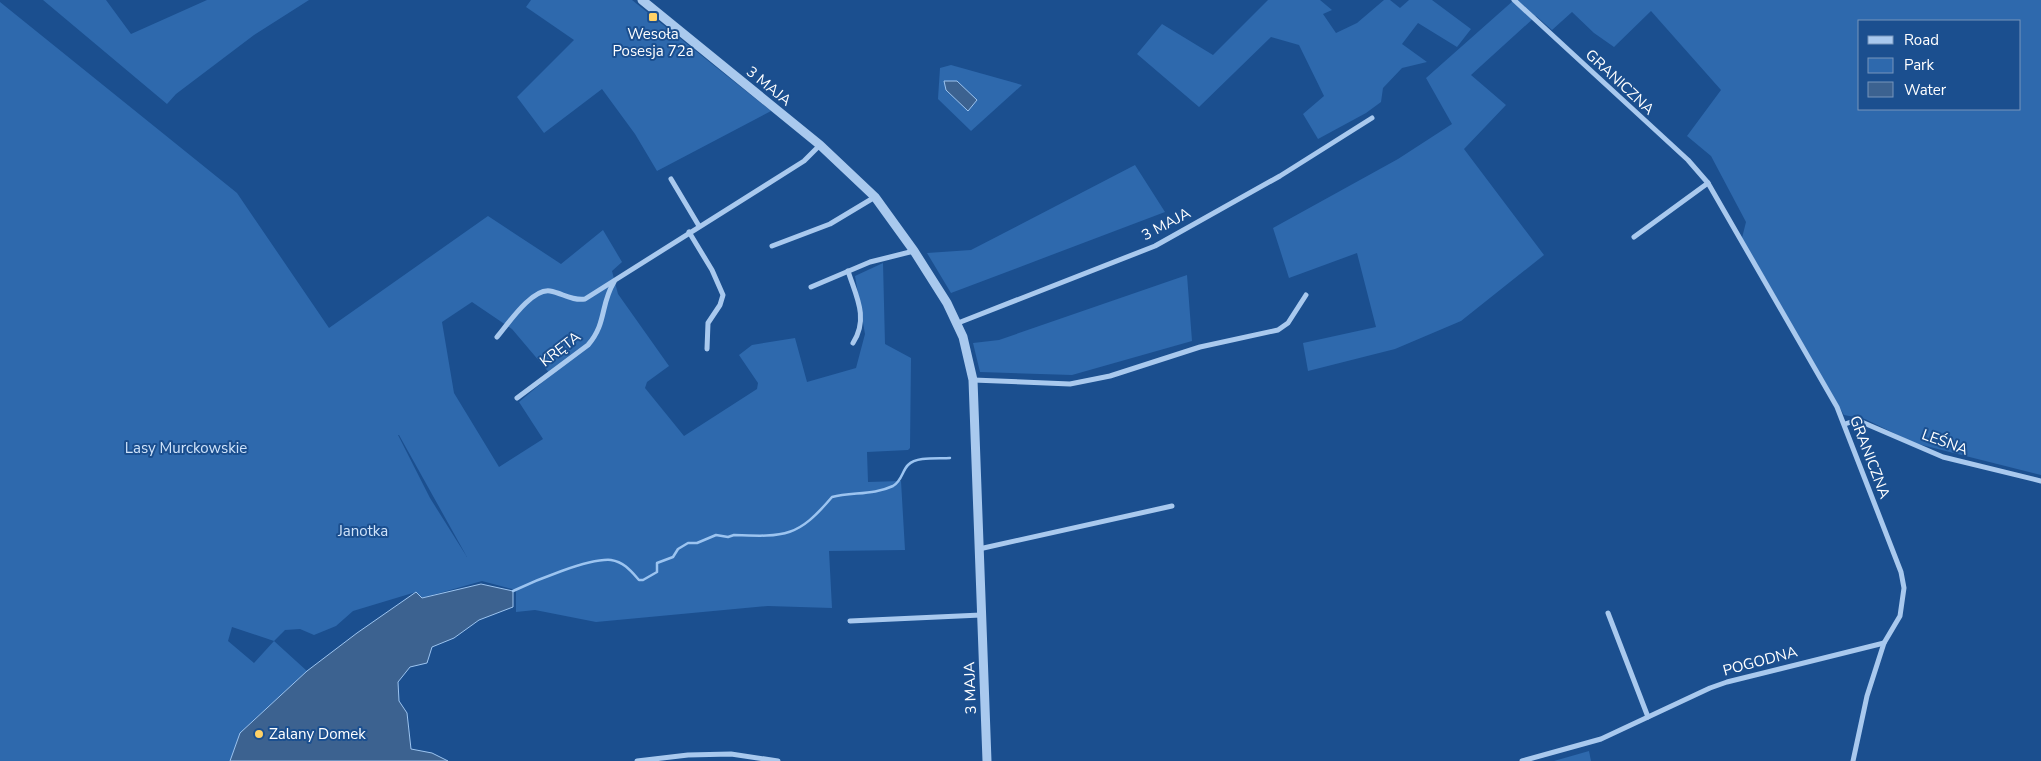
<svg xmlns="http://www.w3.org/2000/svg" width="2041" height="761" font-family="'Nunito Sans',sans-serif">
<style>
.green{fill:#2e69ad;fill-rule:evenodd}
.water{fill:#3c6290;stroke:#9cc4f0}
.lines{fill:none;stroke-linecap:round;stroke-linejoin:round}
.stream{stroke:#9cc4f0;stroke-width:2.5}
.minor{stroke:#a9c9ee;stroke-width:5}
.tertiary{stroke:#a9c9ee;stroke-width:9}
.poi-dot{fill:#ffd166;stroke:#1b4f8f;stroke-width:2}
.labels{text-anchor:middle;dominant-baseline:central;stroke-width:4;stroke-linejoin:round;paint-order:stroke}
.poi-label{font-size:15px;fill:#fff;stroke:#1b4f8f}
.street-label{font-size:15px;fill:#fff;stroke:#1b4f8f}
.park-label{font-size:15px;fill:#cfe3fa;stroke:#1b4f8f}
</style>
<rect width="100%" height="100%" fill="#1b4f8f"/>
<g class="green">
<path d="M 43,0 L 106,0 L 131,34 L 207,0 L 309,0 L 254,35 L 176,94 L 167,104 Z"/>
<path d="M 531,0 L 632,0 L 771,111 L 657,171 L 635,134 L 602,89 L 544,133 L 517,97 L 574,40 L 526,7 Z"/>
<path d="M 1268,0 L 1320,0 L 1332,10 L 1323,14 L 1336,33 L 1357,23 L 1384,0 L 1390,0 L 1400,8 L 1409,0 L 1432,0 L 1471,29 L 1457,47 L 1418,23 L 1402,44 L 1427,62 L 1402,68 L 1383,88 L 1381,102 L 1366,113 L 1318,139 L 1303,114 L 1324,96 L 1299,45 L 1271,37 L 1199,107 L 1137,54 L 1162,24 L 1213,55 Z"/>
<path d="M 1514,0 L 2041,0 L 2041,475 L 1914,443 L 1865,419 L 1844,415 L 1742,238 L 1746,222 L 1711,156 L 1687,136 L 1721,90 L 1651,11 L 1614,47 L 1594,33 L 1572,12 L 1552,30 L 1536,16 L 1471,75 L 1506,105 L 1464,149 L 1544,255 L 1461,321 L 1395,349 L 1308,371 L 1303,343 L 1376,327 L 1357,253 L 1289,278 L 1273,228 L 1398,159 L 1452,124 L 1426,78 ZM 1860,21 L 2020,21 L 2020,109 L 1860,109 Z"/>
<path d="M 0,2 L 237,193 L 329,328 L 488,216 L 561,264 L 603,230 L 622,262 L 612,271 L 618,294 L 669,366 L 647,382 L 645,388 L 684,436 L 757,389 L 758,383 L 739,355 L 752,345 L 795,338 L 807,382 L 856,368 L 865,334 L 855,276 L 883,263 L 885,344 L 911,358 L 910,448 L 908,450 L 867,452 L 868,482 L 901,481 L 905,550 L 829,551 L 832,608 L 768,606 L 596,622 L 535,610 L 516,612 L 516,590 L 482,581 L 422,598 L 416,592 L 353,611 L 336,626 L 314,635 L 300,629 L 285,630 L 274,641 L 307,671 L 240,733 L 230,761 L 0,761 ZM 472,302 L 512,329 L 551,375 L 519,402 L 543,439 L 499,467 L 454,393 L 442,322 ZM 398,435 L 399,435 L 467,557 L 430,498 ZM 232,627 L 274,641 L 254,663 L 228,641 Z"/>
<path d="M 951,65 L 1022,85 L 971,131 L 938,99 L 940,68 Z"/>
<path d="M 1135,165 L 1165,212 L 951,293 L 927,253 L 971,250 Z"/>
<path d="M 1187,275 L 1192,341 L 1072,375 L 980,372 L 973,343 L 999,340 Z"/>
<path d="M 1589,751 L 1591,761 L 1554,761 Z"/>
</g>
<g class="water">
<path d="M 944,81 L 957,81 L 977,100 L 968,111 L 946,90 Z"/>
<path d="M 481,584 L 513,591 L 513,607 L 479,620 L 454,638 L 432,647 L 427,663 L 410,667 L 398,682 L 399,701 L 407,713 L 411,749 L 432,753 L 448,761 L 230,761 L 240,733 L 307,671 L 357,633 L 416,592 L 422,598 Z"/>
</g>
<g class="lines">
<path class="stream" d="M 513,591 C 534,581 589,558 611,560 C 624,562 631,571 639,580 L 643,580 L 657,572 L 657,563 L 673,557 L 678,549 L 688,543 L 697,543 L 716,535 L 728,537 L 734,535 C 786,537 798,537 832,497 C 852,492 874,495 893,486 C 902,481 902,471 908,465 C 917,456 939,459 950,458"/>
<g class="minor">
<path d="M 1514,0 L 1688,160 L 1708,183 L 1837,407 L 1901,572 L 1904,588 L 1900,616 L 1884,643 L 1867,696 L 1853,761"/>
<path d="M 671,179 L 699,226"/>
<path d="M 689,232 L 712,270 L 723,295 L 720,305 L 708,323 L 707,349"/>
<path d="M 1634,237 L 1708,183"/>
<path d="M 772,246 L 830,224 L 875,197"/>
<path d="M 848,271 C 856,296 869,318 853,343"/>
<path d="M 811,287 L 870,262 L 914,251"/>
<path d="M 958,323 L 1155,246 L 1280,176 L 1372,118"/>
<path d="M 497,337 C 508,324 532,288 550,291 C 562,293 572,301 585,299 L 804,161 L 820,145"/>
<path d="M 973,380 L 1070,384 L 1110,376 L 1200,347 L 1278,330 L 1288,323 L 1306,295"/>
<path d="M 517,398 L 588,345 C 607,323 600,305 614,282"/>
<path d="M 1845,424 L 1857,420 L 1943,457 L 2041,481"/>
<path d="M 979,549 L 1172,506"/>
<path d="M 1608,613 L 1648,717"/>
<path d="M 850,621 L 981,615"/>
<path d="M 637,761 L 688,755 L 731,754 L 778,761"/>
<path d="M 1522,761 L 1601,739 L 1710,688 L 1727,682 L 1884,643"/>
</g>
<path class="tertiary" d="M 642,0 L 820,145 L 875,197 L 914,251 L 947,303 L 963,337 L 973,380 L 987,761"/>
</g>
<g class="poi-dot">
<rect x="648" y="12" width="10" height="10" rx="2.5"/>
<circle cx="259" cy="734" r="5"/>
</g>
<g class="labels">
<g class="poi-label">
<text x="653" y="34">Wesoła<tspan x="653" dy="17">Posesja 72a</tspan></text>
<text x="269" y="734" text-anchor="start">Zalany Domek</text>
</g>
<g class="street-label">
<text transform="translate(1620 82) rotate(43)">GRANICZNA</text>
<text transform="translate(769 86) rotate(39)">3 MAJA</text>
<text transform="translate(1166 224) rotate(-28)">3 MAJA</text>
<text transform="translate(560 349) rotate(-38)">KRĘTA</text>
<text transform="translate(1945 442) rotate(20)">LEŚNA</text>
<text transform="translate(1870 457) rotate(69)">GRANICZNA</text>
<text transform="translate(1760 661) rotate(-15)">POGODNA</text>
<text transform="translate(970 688) rotate(-92)">3 MAJA</text>
</g>
<g class="park-label">
<text x="186" y="448">Lasy Murckowskie</text>
<text x="363" y="531">Janotka</text>
</g>
</g>
<rect x="1858" y="20" width="162" height="90" fill="#1b4f8f" stroke="#7695bc"/>
<rect x="1868" y="36" width="25" height="8" fill="#a9c9ee" stroke="#7695bc"/>
<text x="1904" y="45" font-size="15" fill="#ffffff">Road</text>
<rect x="1868" y="58" width="25" height="15" fill="#2e69ad" stroke="#7695bc"/>
<text x="1904" y="70" font-size="15" fill="#ffffff">Park</text>
<rect x="1868" y="82" width="25" height="15" fill="#3c6290" stroke="#7695bc"/>
<text x="1904" y="95" font-size="15" fill="#ffffff">Water</text>
</svg>
